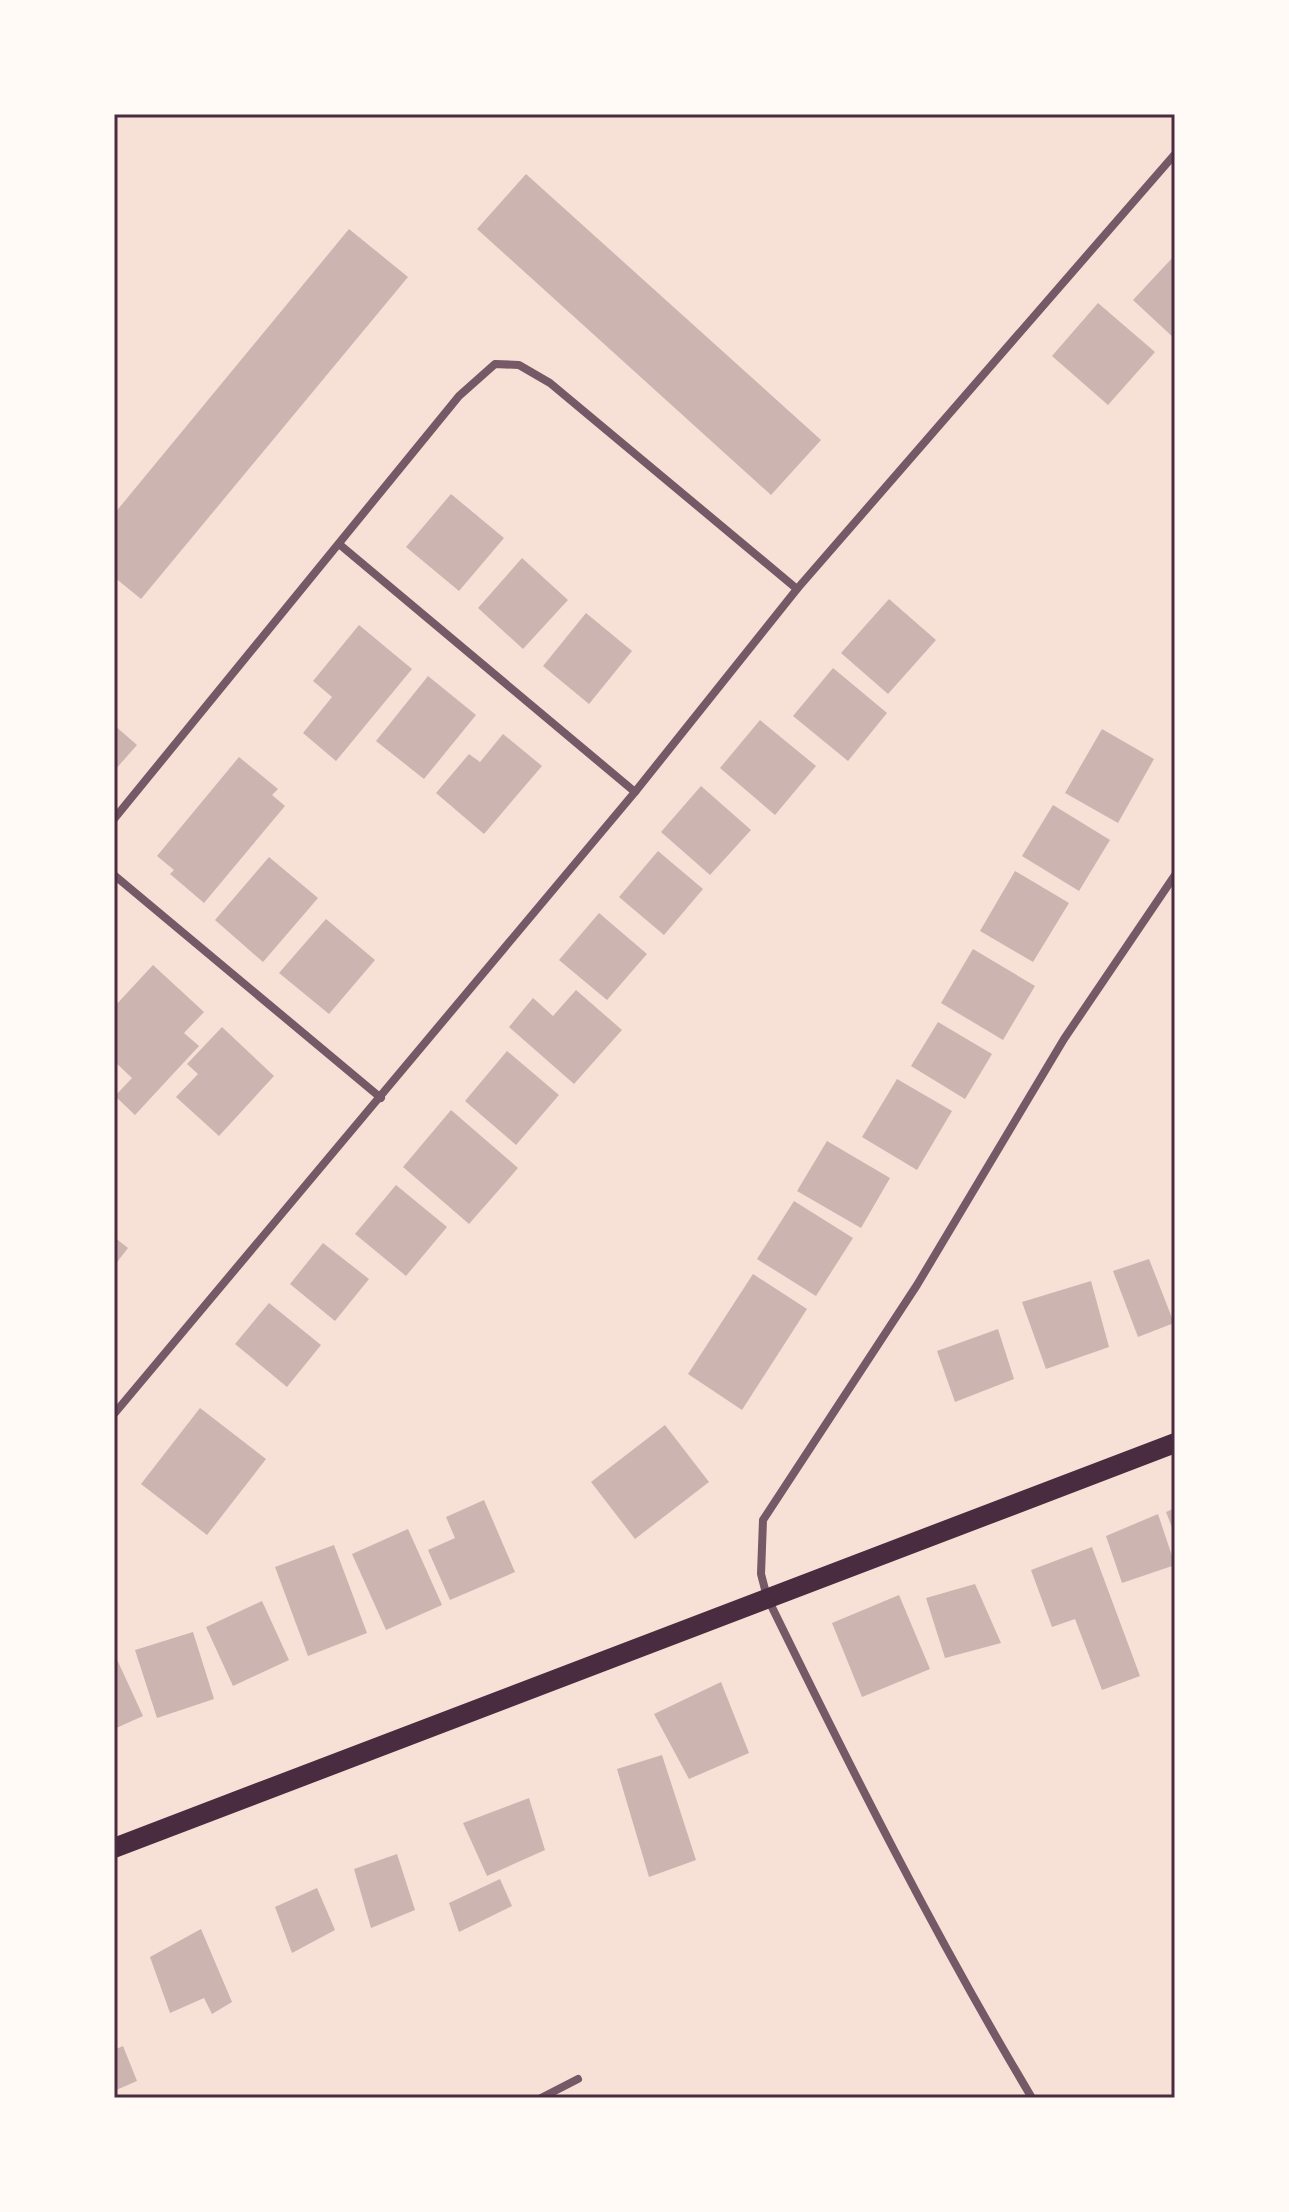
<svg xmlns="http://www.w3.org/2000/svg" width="1289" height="2212" font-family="Merriweather,serif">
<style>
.building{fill:#ccb4b1}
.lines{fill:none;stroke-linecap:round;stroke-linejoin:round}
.minor{stroke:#755966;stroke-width:8}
.primary{stroke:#4a2c40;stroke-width:20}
.neatline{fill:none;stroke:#4a2c40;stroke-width:3}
</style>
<rect width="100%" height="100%" fill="#f7e1d7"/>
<g class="building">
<path d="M 526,174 L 821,440 L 771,495 L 477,229 Z"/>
<path d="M 349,229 L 408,277 L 141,599 L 114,577 L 114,514 Z"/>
<path d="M 1175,255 L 1175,339 L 1133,300 Z"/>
<path d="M 1098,303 L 1155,352 L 1108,405 L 1052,356 Z"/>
<path d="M 451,494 L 504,538 L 459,591 L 406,547 Z"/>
<path d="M 522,558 L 568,600 L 523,649 L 478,608 Z"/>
<path d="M 889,599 L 936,640 L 888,694 L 841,653 Z"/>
<path d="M 586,613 L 632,651 L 589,704 L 543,666 Z"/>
<path d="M 359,625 L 412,669 L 336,761 L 303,733 L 332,697 L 313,681 Z"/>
<path d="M 833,668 L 887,713 L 848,761 L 793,716 Z"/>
<path d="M 428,676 L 476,715 L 424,779 L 376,741 Z"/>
<path d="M 760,720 L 816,766 L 775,815 L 720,768 Z"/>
<path d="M 114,725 L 137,745 L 114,771 Z"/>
<path d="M 1102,729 L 1154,759 L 1118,823 L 1065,793 Z"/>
<path d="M 503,734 L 542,766 L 484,834 L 436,793 L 469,754 L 480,762 Z"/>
<path d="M 239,757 L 278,789 L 272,795 L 285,806 L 204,903 L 170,874 L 174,870 L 157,856 Z"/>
<path d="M 701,786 L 751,830 L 710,875 L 661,832 Z"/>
<path d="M 1053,805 L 1110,840 L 1079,891 L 1022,856 Z"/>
<path d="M 658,851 L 703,889 L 664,935 L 619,897 Z"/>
<path d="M 269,857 L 318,898 L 263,962 L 215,920 Z"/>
<path d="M 1015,871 L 1069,903 L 1033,962 L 980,931 Z"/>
<path d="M 599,913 L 647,954 L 607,1000 L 559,960 Z"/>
<path d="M 326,919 L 375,960 L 329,1014 L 279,973 Z"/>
<path d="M 973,949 L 1035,986 L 1003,1040 L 941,1003 Z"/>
<path d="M 153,965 L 204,1012 L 184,1033 L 199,1046 L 135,1115 L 115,1096 L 132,1078 L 114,1061 L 114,1007 Z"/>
<path d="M 576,990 L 622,1030 L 574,1084 L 509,1027 L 533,998 L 553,1016 Z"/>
<path d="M 938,1022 L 992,1054 L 965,1099 L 911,1066 Z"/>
<path d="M 222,1027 L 274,1076 L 219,1136 L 176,1097 L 198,1074 L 187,1064 Z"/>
<path d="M 507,1051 L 559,1095 L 516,1145 L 465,1101 Z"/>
<path d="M 897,1079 L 952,1111 L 917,1170 L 862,1137 Z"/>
<path d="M 451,1110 L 518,1168 L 469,1224 L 403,1167 Z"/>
<path d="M 827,1141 L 890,1178 L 861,1228 L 797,1191 Z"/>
<path d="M 396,1185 L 447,1227 L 406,1276 L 355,1234 Z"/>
<path d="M 794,1201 L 853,1238 L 816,1296 L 757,1259 Z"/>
<path d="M 114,1237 L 128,1248 L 114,1266 Z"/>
<path d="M 323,1243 L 369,1279 L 335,1321 L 290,1284 Z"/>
<path d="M 1149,1259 L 1174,1323 L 1138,1337 L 1113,1271 Z"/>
<path d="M 753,1274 L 807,1309 L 742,1410 L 688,1374 Z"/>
<path d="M 1091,1281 L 1109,1347 L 1046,1369 L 1022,1302 Z"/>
<path d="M 269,1303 L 321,1345 L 287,1387 L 235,1344 Z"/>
<path d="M 998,1329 L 1014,1379 L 955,1402 L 937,1351 Z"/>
<path d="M 200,1408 L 266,1459 L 207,1535 L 141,1484 Z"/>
<path d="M 665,1425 L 709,1482 L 635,1539 L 591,1482 Z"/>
<path d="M 484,1500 L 515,1572 L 450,1600 L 428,1550 L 455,1538 L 446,1517 Z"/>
<path d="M 1175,1508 L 1175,1535 L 1166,1512 Z"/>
<path d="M 1158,1514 L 1175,1565 L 1122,1583 L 1106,1536 Z"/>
<path d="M 408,1529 L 442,1605 L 386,1630 L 352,1554 Z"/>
<path d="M 334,1545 L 367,1633 L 308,1656 L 275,1567 Z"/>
<path d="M 1092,1547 L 1140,1676 L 1102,1690 L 1075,1619 L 1052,1627 L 1031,1570 Z"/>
<path d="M 975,1584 L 1001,1643 L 945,1658 L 926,1598 Z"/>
<path d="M 899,1595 L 930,1669 L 862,1697 L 832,1623 Z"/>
<path d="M 262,1601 L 289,1660 L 233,1686 L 206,1627 Z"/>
<path d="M 193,1632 L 214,1699 L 157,1718 L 135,1650 Z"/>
<path d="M 114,1653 L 143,1716 L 114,1729 Z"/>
<path d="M 721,1682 L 749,1753 L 689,1779 L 654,1714 Z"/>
<path d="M 662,1755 L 696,1860 L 649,1877 L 617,1769 Z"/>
<path d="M 529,1798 L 545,1850 L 487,1876 L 463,1823 Z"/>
<path d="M 397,1854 L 415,1910 L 371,1928 L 354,1869 Z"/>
<path d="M 500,1879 L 512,1906 L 459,1932 L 449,1903 Z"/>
<path d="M 317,1888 L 335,1930 L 292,1953 L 275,1907 Z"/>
<path d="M 201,1929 L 232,2002 L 212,2014 L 204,1998 L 170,2013 L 150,1957 Z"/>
<path d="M 123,2046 L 137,2081 L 114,2091 L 114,2050 Z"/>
</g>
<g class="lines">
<g class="minor">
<path d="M 339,544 L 635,792"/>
<path d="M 114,819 L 459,396 L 495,364 L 519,365 L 550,383 L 797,589"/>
<path d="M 114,875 L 381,1098"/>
<path d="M 114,1414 L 635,792 L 797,589 L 1175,154"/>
<path d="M 541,2098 L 578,2079"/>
<path d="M 1032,2098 C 935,1936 850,1767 767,1597 L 761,1574 L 763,1520 L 917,1285 L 1064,1039 L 1175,875"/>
</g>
<path class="primary" d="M 114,1848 L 1175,1443"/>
</g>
<rect width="1289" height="2212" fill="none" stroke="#fffaf5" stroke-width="232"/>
<rect x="116" y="116" width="1057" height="1980" class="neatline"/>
</svg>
